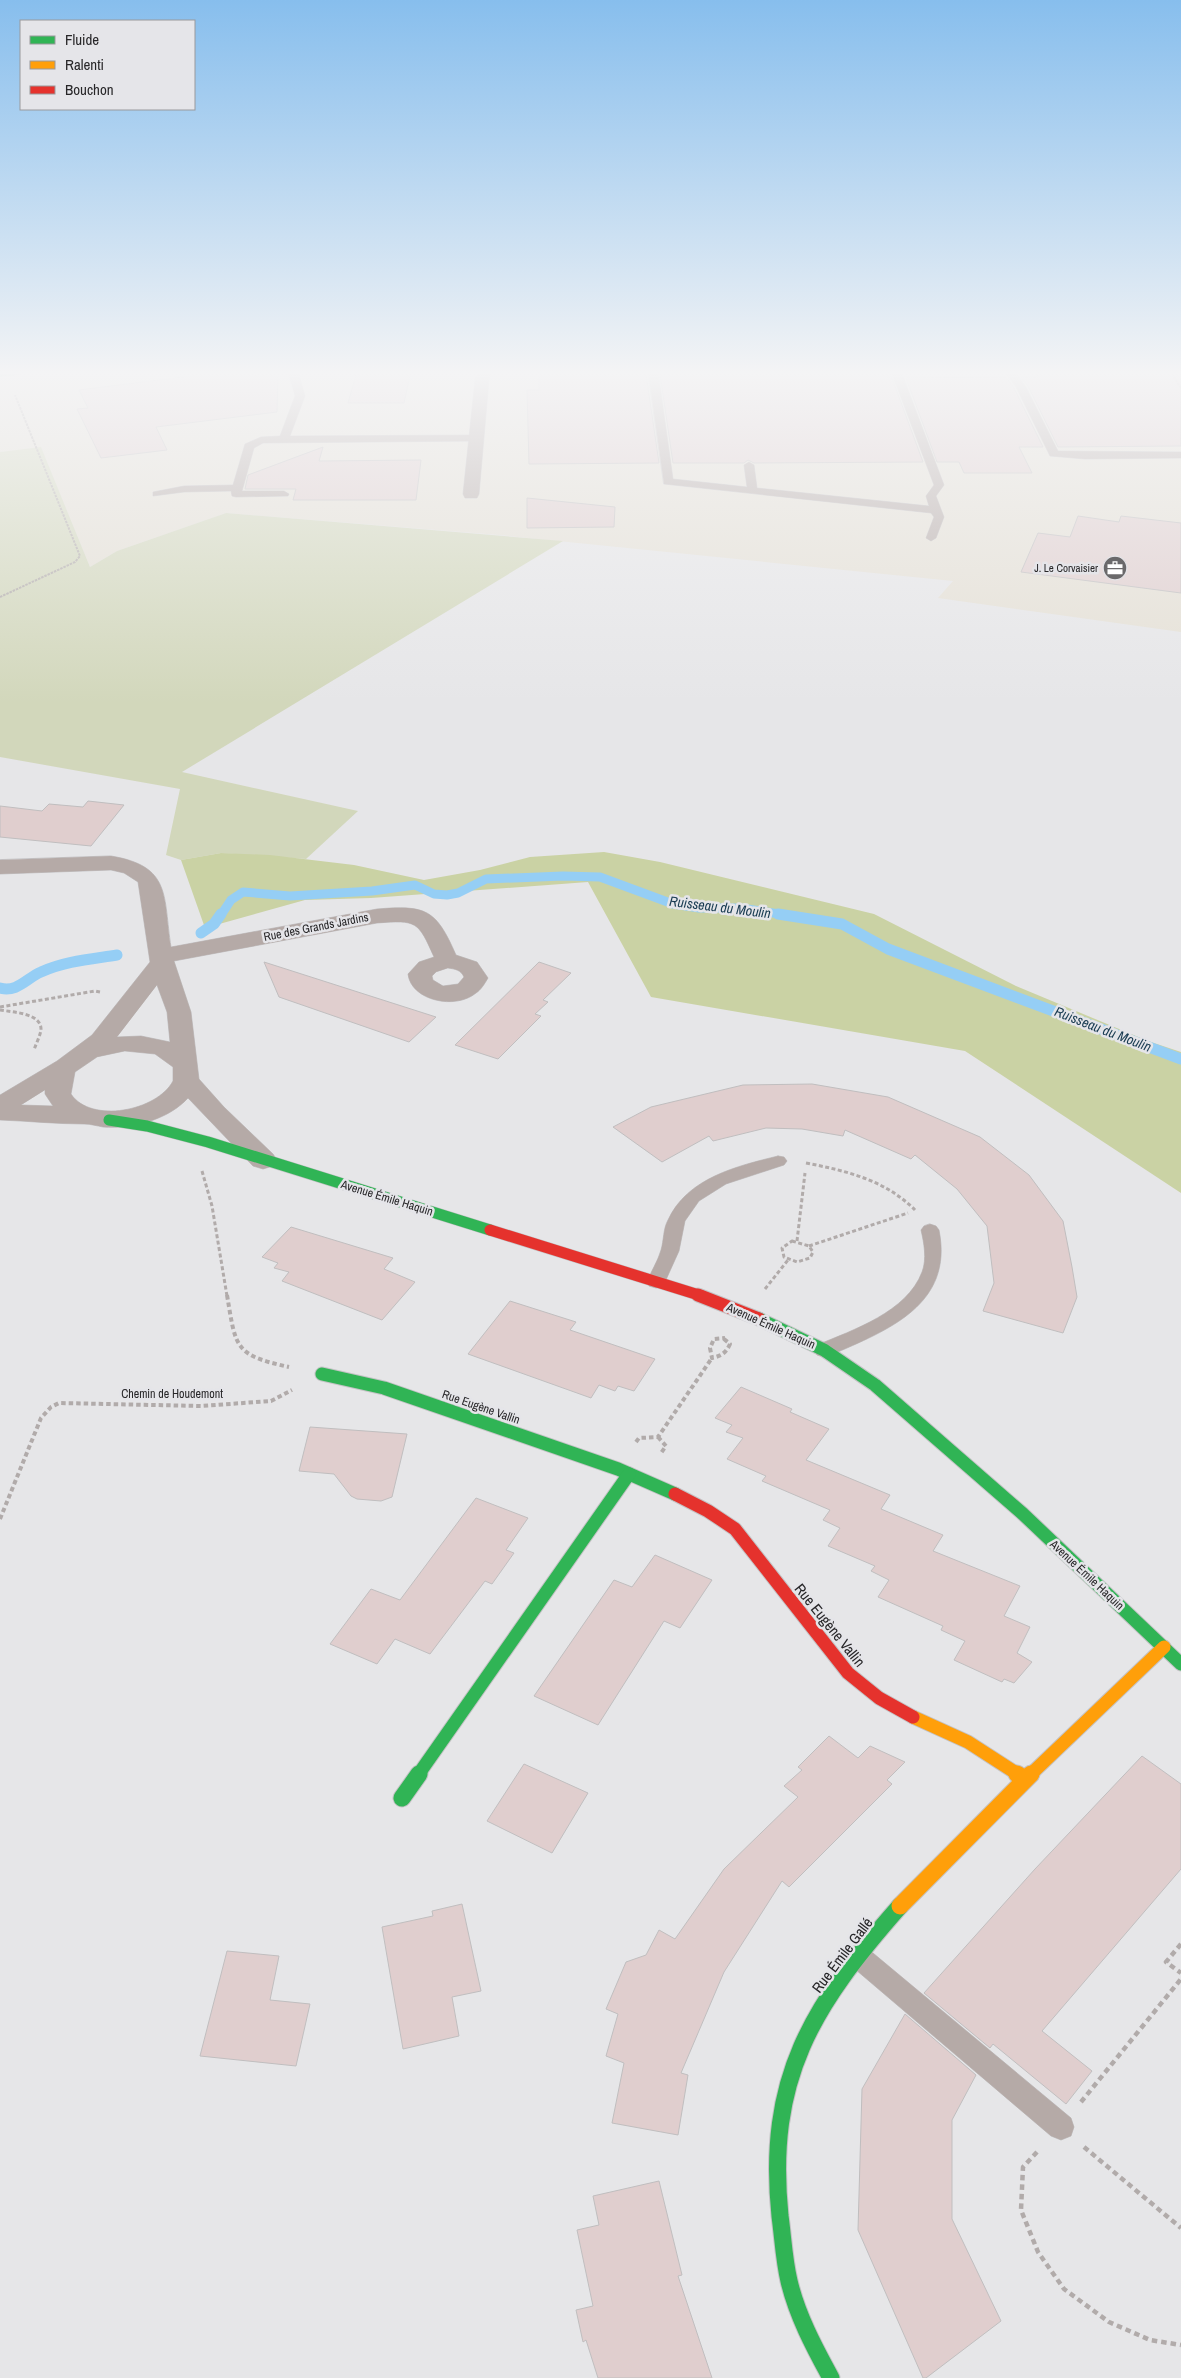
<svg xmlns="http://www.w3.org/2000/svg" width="1181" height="2378" font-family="'Archivo Narrow',sans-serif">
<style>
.industrial{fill:#e5e0d5}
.green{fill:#d2d7bb}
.forest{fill:#cad2a4}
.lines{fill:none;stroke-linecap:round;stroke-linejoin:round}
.stream-far1{stroke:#95cef5;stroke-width:9}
.stream{stroke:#95cef5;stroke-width:11}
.building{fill:#e0cece;stroke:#c0bebf}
.lane-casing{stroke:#c4c3c5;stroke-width:1}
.street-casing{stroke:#c4c3c5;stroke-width:1}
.fast-far3-casing{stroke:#c4c3c5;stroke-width:8}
.fast-far2-casing{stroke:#c4c3c5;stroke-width:12}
.fast-far1-casing{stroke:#c4c3c5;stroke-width:15}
.fast-casing{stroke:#c4c3c5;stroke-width:19}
.slow-far1-casing{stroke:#c4c3c5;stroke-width:15}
.slow-casing{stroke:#c4c3c5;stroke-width:19}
.jam-far1-casing{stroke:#c4c3c5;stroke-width:12}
.jam-casing{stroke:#c4c3c5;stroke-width:15}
.path-far3{stroke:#b1abaa;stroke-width:2;stroke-dasharray:2.5 1;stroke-linecap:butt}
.path-far2{stroke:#b1abaa;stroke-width:3;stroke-dasharray:4 2.5;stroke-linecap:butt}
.path-far1{stroke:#b1abaa;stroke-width:4;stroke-dasharray:4.5 3;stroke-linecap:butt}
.path{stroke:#b1abaa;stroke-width:4.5;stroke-dasharray:5.5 4;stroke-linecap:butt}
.lane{fill:#b5aaa7;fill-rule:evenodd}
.street{fill:#b5aaa7;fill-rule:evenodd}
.fast-far3{stroke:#30b455;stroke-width:7}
.fast-far2{stroke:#30b455;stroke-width:11}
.fast-far1{stroke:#30b455;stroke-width:13}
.fast{stroke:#30b455;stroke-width:17}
.slow-far1{stroke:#ff9f0a;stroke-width:13}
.slow{stroke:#ff9f0a;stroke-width:17}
.jam-far1{stroke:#e5322d;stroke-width:11}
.jam{stroke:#e5322d;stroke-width:13}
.labels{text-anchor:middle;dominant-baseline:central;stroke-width:5;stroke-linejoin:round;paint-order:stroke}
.far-poi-label{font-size:11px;fill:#272628;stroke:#e5e5e9;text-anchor:end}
.street-label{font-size:12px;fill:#272628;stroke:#e5e5e9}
.water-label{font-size:14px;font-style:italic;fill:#173a50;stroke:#e5e5e9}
.near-street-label{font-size:15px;fill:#272628;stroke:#e5e5e9}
</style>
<rect width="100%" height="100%" fill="#e6e6e8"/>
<path class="industrial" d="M 0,371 L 1181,371 L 1181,632 L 938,598 L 953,581 L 499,535 L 226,513 L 117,551 L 90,567 L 41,448 L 0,452 Z"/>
<path class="green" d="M 41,447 L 90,567 L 117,551 L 226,513 L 563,541 L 182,772 L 358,811 L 306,859 L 221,853 L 181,860 L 166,855 L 180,789 L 0,757 L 0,452 Z"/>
<path class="forest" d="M 604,852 L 660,862 L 874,914 L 1016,986 L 1148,1041 L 1181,1052 L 1181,1193 L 965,1051 L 651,997 L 588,882 L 371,898 L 305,900 L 205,928 L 181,860 L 221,853 L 270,855 L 354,865 L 424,880 L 480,870 L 530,857 Z"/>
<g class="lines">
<path class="stream-far1" d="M 221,915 L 231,900 L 243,892 L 290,896 L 372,891 L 415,885 L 434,894 L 447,895 L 458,893 L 486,879 L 563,876 L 600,877 L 673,904 L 699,908 L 741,908 L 786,915"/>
<g class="stream">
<path d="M 778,914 L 842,924 L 888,949 L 1181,1059"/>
<path d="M 201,933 L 214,924 L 221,914"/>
<path d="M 0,988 C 17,993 27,978 41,972 C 65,961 92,959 117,955"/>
</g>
</g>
<g class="building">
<path d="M 188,371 L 278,371 L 277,412 L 156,427 L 167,450 L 101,458 L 77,409 L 88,408 L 79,390 L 191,376 Z"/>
<path d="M 357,371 L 411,371 L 404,403 L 348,403 Z"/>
<path d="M 539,371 L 615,371 L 615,374 L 646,374 L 659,463 L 529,464 L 527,390 L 539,390 Z"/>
<path d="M 1035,371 L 1181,371 L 1181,446 L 1058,447 L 1028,386 L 1021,377 L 1038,377 Z"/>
<path d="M 886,372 L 888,378 L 892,378 L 923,462 L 754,463 L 748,460 L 744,463 L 673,463 L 660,374 Z"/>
<path d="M 1006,377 L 1014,388 L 1043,447 L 1019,447 L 1032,473 L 964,473 L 959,462 L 937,462 L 906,378 Z"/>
<path d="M 323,447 L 319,461 L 421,460 L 416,500 L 293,500 L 296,489 L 245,489 L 248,475 Z"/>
<path d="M 527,498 L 615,507 L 614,527 L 527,528 Z"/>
<path d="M 1078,516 L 1119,522 L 1121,516 L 1181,523 L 1181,593 L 1021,572 L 1038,533 L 1070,537 Z"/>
<path d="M 88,801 L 124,805 L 91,846 L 0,837 L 0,806 L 42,811 L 49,804 L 83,807 Z"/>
<path d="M 264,962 L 436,1017 L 409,1042 L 279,997 Z"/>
<path d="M 539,962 L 571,973 L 543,1000 L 548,1002 L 535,1014 L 541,1016 L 498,1059 L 455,1045 Z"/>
<path d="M 812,1084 L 888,1097 L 980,1137 L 1029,1175 L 1063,1221 L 1072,1267 L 1077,1297 L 1063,1333 L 983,1311 L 994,1283 L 987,1226 L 957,1189 L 915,1155 L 911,1159 L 845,1130 L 843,1136 L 802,1129 L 766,1128 L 713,1141 L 709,1136 L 662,1162 L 613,1127 L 651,1107 L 743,1085 Z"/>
<path d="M 291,1227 L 393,1258 L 384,1269 L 415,1282 L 382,1320 L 282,1281 L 289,1272 L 274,1268 L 278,1263 L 262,1257 Z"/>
<path d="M 510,1301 L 576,1322 L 570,1330 L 655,1359 L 634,1391 L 618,1386 L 615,1391 L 599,1385 L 591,1398 L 468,1354 Z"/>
<path d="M 741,1387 L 792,1409 L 790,1412 L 829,1429 L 806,1460 L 890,1495 L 881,1509 L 943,1535 L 933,1551 L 1020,1586 L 1004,1616 L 1030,1627 L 1017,1653 L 1032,1662 L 1014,1683 L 1004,1679 L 1002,1682 L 954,1660 L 965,1641 L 941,1630 L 943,1626 L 878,1597 L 889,1580 L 871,1571 L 875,1566 L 828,1546 L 840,1528 L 823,1520 L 830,1510 L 762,1481 L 766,1476 L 727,1459 L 743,1438 L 726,1432 L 732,1425 L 715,1418 Z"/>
<path d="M 310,1427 L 407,1434 L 392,1497 L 381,1501 L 357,1499 L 351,1496 L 334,1474 L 299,1471 Z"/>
<path d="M 476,1498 L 528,1518 L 506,1550 L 514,1553 L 492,1584 L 485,1581 L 430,1654 L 395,1639 L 377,1664 L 330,1644 L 371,1589 L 400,1600 Z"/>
<path d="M 655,1555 L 712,1580 L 680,1628 L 664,1621 L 598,1725 L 534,1696 L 614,1580 L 632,1587 Z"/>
<path d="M 829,1736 L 858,1758 L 870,1746 L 905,1762 L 887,1780 L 892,1784 L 789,1887 L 782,1881 L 724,1972 L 681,2073 L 688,2075 L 678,2135 L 612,2123 L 624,2063 L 606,2056 L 618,2014 L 606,2009 L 626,1962 L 646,1955 L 659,1930 L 675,1939 L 724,1869 L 798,1797 L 784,1786 L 802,1770 L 798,1767 Z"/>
<path d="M 1142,1756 L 1181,1784 L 1181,1869 L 1042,2031 L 1092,2071 L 1066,2104 L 993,2044 L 990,2048 L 924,1993 L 1035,1869 Z"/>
<path d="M 524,1764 L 588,1793 L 552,1853 L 487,1821 Z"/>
<path d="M 462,1904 L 481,1991 L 452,1997 L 459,2036 L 403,2049 L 382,1927 L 433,1916 L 432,1911 Z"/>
<path d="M 227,1951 L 279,1956 L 270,2000 L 310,2004 L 296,2066 L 200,2056 Z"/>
<path d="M 905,2014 L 976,2075 L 952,2120 L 952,2219 L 1001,2321 L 926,2378 L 923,2378 L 858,2230 L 862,2089 Z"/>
<path d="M 659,2181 L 682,2275 L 678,2276 L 712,2378 L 598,2378 L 586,2340 L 583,2342 L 576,2310 L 593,2306 L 577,2230 L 599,2225 L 593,2196 Z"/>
</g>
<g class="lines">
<g class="lane-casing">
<g id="lane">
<path d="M 288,371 L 298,371 L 305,396 L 290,436 L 477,435 L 482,438 L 477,441 L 263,443 L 254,448 L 242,491 L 284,491 L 289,494 L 288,496 L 236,497 L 232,496 L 231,491 L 184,492 L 153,496 L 153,492 L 184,486 L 233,485 L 245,444 L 261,437 L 280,436 L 295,396 Z"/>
<path d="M 648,371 L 658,371 L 673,479 L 747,487 L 744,465 L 749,462 L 754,465 L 757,488 L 929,506 L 926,496 L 934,485 L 891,371 L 901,371 L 944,485 L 936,496 L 944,517 L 936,538 L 931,541 L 926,538 L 934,517 L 931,513 L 664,484 Z"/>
<path d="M 1004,371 L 1014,371 L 1026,387 L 1058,451 L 1181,452 L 1181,458 L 1085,459 L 1050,456 L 1016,387 Z"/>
<path d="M 778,1156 L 784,1157 L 787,1161 L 784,1165 L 726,1184 L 699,1201 L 685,1221 L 679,1251 L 665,1282 L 663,1286 L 656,1288 L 649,1286 L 647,1282 C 651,1271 658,1261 661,1250 C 664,1240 663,1229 668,1220 C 687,1178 737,1166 778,1156 Z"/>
<path d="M 930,1224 L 936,1226 L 939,1230 C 954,1305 888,1330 831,1355 L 824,1357 L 817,1355 L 814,1350 L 817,1345 C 853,1330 907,1312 922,1272 C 927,1259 924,1243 921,1230 L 924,1226 Z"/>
<path d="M 858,1944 L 867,1948 L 1071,2118 L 1074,2127 L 1071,2136 L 1061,2140 L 1051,2136 L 849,1964 L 845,1956 L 849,1948 Z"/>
</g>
</g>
<g class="street-casing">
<g id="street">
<path d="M 479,371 L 493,371 L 489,380 L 479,494 L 477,498 L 465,498 L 463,494 L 475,380 Z"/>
<path d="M 111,856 C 172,866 163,896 171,947 L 377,909 C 426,905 436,909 456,955 L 477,962 L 488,978 C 485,983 481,990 476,993 C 456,1010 411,1001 408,974 L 419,962 L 434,957 C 418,921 417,920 377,923 L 174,961 L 191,1012 L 199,1079 L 224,1107 L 273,1154 L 277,1160 L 273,1166 L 263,1169 L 253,1166 L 188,1098 C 168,1120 132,1129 103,1127 C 97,1126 91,1124 84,1124 C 56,1124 28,1121 0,1120 L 0,1095 L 57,1061 L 92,1035 L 150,962 L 138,882 L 124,873 L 111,870 L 0,874 L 0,860 ZM 448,968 C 455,969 461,970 464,977 L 458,984 L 443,986 L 433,980 L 432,976 L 436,972 ZM 157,985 L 167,1012 L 170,1042 L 141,1036 L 117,1037 ZM 125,1051 L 155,1054 L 173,1067 L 173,1081 C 157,1111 91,1124 71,1094 L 75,1072 L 97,1057 ZM 45,1090 L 45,1094 L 53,1106 L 21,1105 Z"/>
</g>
</g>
<g class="fast-far3-casing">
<path id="fast-far3" d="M 0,373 L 20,371"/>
</g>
<g class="fast-far2-casing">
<path id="fast-far2" d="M 109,1120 L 147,1126 L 208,1142 L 490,1230"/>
</g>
<g class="fast-far1-casing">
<g id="fast-far1">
<path d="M 759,1319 L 824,1350 L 875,1385 L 1023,1514 L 1181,1664"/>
<path d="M 322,1374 L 384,1388 L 618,1469 L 675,1494"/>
<path d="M 418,1775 L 629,1474"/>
</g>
</g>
<g class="fast-casing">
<g id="fast">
<path d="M 402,1798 L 419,1774"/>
<path d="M 831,2378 C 814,2347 797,2315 789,2281 C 784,2260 783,2238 780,2216 C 766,2078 812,2006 900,1906"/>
</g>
</g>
<g class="slow-far1-casing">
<g id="slow-far1">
<path d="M 913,1717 L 968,1742 L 1019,1775"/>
<path d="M 1030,1775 L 1164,1647"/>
</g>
</g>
<g class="slow-casing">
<g id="slow">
<path d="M 1017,1774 L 1024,1779"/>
<path d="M 900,1906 L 1031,1774"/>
</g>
</g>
<g class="jam-far1-casing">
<path id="jam-far1" d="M 490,1230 L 702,1296"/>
</g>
<g class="jam-casing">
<g id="jam">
<path d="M 698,1295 L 759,1319"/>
<path d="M 675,1494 L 708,1511 L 735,1529 L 848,1673 L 879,1698 L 913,1717"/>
</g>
</g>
<g class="path-far3">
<path d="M 1170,371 L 1181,388"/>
<path d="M 0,597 L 75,562 L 80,556 L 15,395"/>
</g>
<g class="path-far2">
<path d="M 0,1007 L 95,991 L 100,992"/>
<path d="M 0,1010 C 12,1012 42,1013 41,1030 C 40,1036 36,1044 34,1050"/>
<path d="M 806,1163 C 847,1171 885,1180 915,1210"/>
<path d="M 202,1171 L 212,1206 L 227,1296"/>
<path d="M 792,1241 L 809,1246 L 813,1252 L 810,1258 L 797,1262 L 784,1257 L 782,1248 Z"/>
<path d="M 797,1241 L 805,1173"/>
<path d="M 809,1246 L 908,1213"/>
<path d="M 765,1289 L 788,1260"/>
</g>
<g class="path-far1">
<path d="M 227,1295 C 236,1348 234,1355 289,1367"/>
<path d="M 724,1339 L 730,1344 C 726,1353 721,1356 712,1358 L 710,1348 L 714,1339 L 725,1338"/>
<path d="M 658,1437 L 666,1446 L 661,1453"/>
<path d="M 636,1442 L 639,1438 L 658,1437 L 712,1358"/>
<path d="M 0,1519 L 41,1418 L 51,1407 L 59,1403 L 201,1406 L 271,1401 L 292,1390"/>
</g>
<g class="path">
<path d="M 1181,1944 L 1166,1962 L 1181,1973"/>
<path d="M 1081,2102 L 1181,1979"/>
<path d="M 1084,2147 L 1181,2228"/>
<path d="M 1037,2152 L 1023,2167 L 1021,2210 L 1038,2252 L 1064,2289 L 1109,2322 L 1150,2340 L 1181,2345"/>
</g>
<use href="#lane" class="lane"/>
<use href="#street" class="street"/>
<use href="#fast-far3" class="fast-far3"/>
<use href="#fast-far2" class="fast-far2"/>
<use href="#fast-far1" class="fast-far1"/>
<use href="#fast" class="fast"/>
<use href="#slow-far1" class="slow-far1"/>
<use href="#slow" class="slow"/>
<use href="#jam-far1" class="jam-far1"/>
<use href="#jam" class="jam"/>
</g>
<linearGradient id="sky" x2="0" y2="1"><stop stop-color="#87beed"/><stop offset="0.53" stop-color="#f4f4f5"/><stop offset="1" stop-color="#f4f4f5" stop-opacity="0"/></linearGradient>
<rect width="1181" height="704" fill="url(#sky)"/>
<defs>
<g id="office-disc" transform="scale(1.25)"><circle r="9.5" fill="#6a696b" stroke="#e5e5e9"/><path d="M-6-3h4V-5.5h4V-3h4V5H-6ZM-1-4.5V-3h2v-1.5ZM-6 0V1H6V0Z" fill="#fff"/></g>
</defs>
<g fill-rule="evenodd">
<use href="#office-disc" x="1115" y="568"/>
</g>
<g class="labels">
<g class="far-poi-label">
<text x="1098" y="568">J. Le Corvaisier</text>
</g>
<g class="street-label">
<text transform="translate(316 927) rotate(-11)">Rue des Grands Jardins</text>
<text transform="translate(387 1198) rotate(17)">Avenue Émile Haquin</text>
<text transform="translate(771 1326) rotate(24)">Avenue Émile Haquin</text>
<text x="172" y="1394">Chemin de Houdemont</text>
<text transform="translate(481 1407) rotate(19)">Rue Eugène Vallin</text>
<text transform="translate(1087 1575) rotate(43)">Avenue Émile Haquin</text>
</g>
<g class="water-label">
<text transform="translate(720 907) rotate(7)">Ruisseau du Moulin</text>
<text transform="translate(1103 1029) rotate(21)">Ruisseau du Moulin</text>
</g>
<g class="near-street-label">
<text transform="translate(830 1625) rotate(51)">Rue Eugène Vallin</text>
<text transform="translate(842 1955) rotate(-53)">Rue Émile Gallé</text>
</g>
</g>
<rect x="20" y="20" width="175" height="90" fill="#e5e5e9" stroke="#99999c"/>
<rect x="30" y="36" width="25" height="8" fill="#30b455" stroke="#99999c"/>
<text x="65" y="45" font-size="15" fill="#272628">Fluide</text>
<rect x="30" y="61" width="25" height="8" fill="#ff9f0a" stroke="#99999c"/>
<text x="65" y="70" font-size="15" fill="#272628">Ralenti</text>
<rect x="30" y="86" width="25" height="8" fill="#e5322d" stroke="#99999c"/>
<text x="65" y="95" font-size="15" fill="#272628">Bouchon</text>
</svg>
